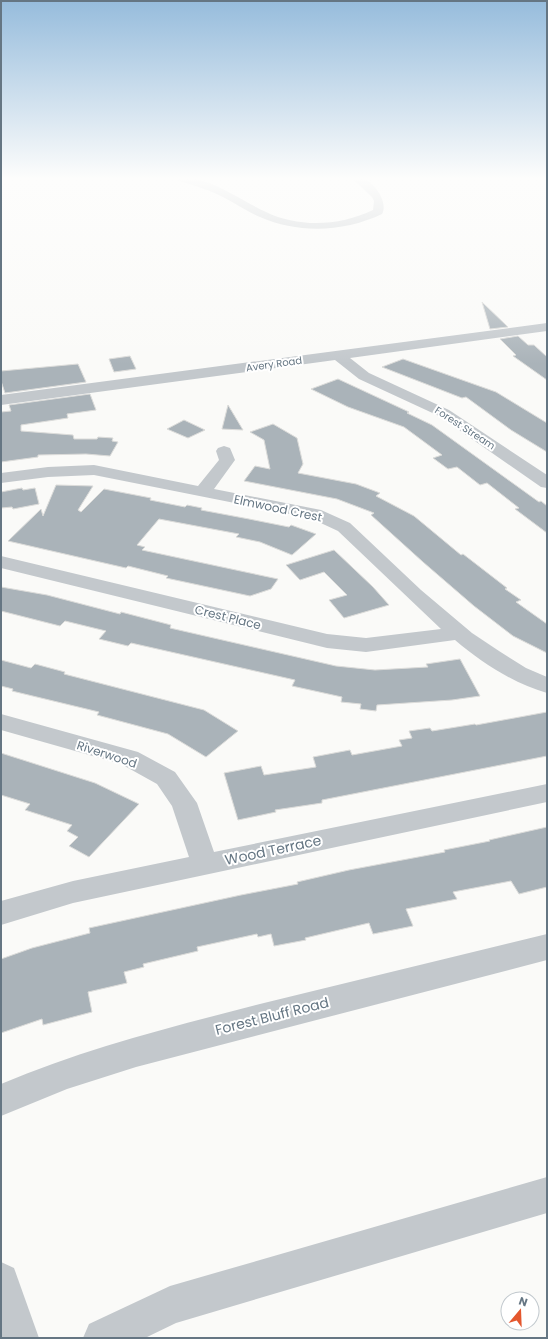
<svg xmlns="http://www.w3.org/2000/svg" width="548" height="1339" font-family="Poppins,sans-serif">
<style>
.building{fill:#aab3b9;stroke:#dcdcda}
.lines{fill:none;stroke-linecap:round;stroke-linejoin:round}
.minor{fill:#c3c8cc;fill-rule:evenodd}
.labels{text-anchor:middle;dominant-baseline:central;stroke-width:4;stroke-linejoin:round;paint-order:stroke}
.far-street-label{font-size:10px;fill:#657683;stroke:#fff}
.street-label{font-size:12px;fill:#657683;stroke:#fff}
.near-street-label{font-size:14px;fill:#657683;stroke:#fff}
</style>
<rect width="100%" height="100%" fill="#fafaf8"/>
<g class="building">
<path d="M 482,302 L 508,327 L 490,329 Z"/>
<path d="M 518,336 L 528,345 L 534,345 L 547,357 L 547,380 L 513,356 L 516,355 L 500,339 Z"/>
<path d="M 130,356 L 136,369 L 114,372 L 109,359 Z"/>
<path d="M 403,359 L 496,392 L 547,423 L 547,452 L 511,430 L 466,397 L 462,398 L 382,367 Z"/>
<path d="M 78,364 L 86,382 L 5,393 L 1,381 L 1,371 Z"/>
<path d="M 338,379 L 409,412 L 407,413 L 432,425 L 539,502 L 541,501 L 547,506 L 547,533 L 515,509 L 519,508 L 487,483 L 480,485 L 457,467 L 448,469 L 433,458 L 442,455 L 404,427 L 348,407 L 311,389 Z"/>
<path d="M 90,394 L 96,410 L 67,414 L 68,418 L 21,425 L 21,431 L 73,435 L 74,439 L 97,439 L 98,437 L 113,438 L 112,441 L 118,442 L 110,456 L 86,454 L 38,455 L 38,457 L 1,462 L 1,412 L 11,411 L 9,405 Z"/>
<path d="M 228,405 L 243,430 L 222,429 Z"/>
<path d="M 184,420 L 205,430 L 188,438 L 167,429 Z"/>
<path d="M 273,424 L 297,438 L 303,464 L 298,473 L 356,484 L 380,493 L 376,496 L 414,516 L 461,555 L 463,554 L 507,588 L 505,589 L 521,600 L 516,602 L 547,624 L 547,653 L 513,636 L 474,606 L 423,562 L 371,515 L 374,513 L 337,499 L 244,481 L 255,466 L 270,469 L 264,440 L 250,432 Z"/>
<path d="M 56,485 L 93,486 L 78,510 L 81,512 L 104,489 L 151,498 L 150,500 L 185,507 L 187,505 L 202,508 L 201,510 L 249,519 L 289,527 L 291,525 L 316,534 L 292,555 L 260,542 L 236,537 L 239,534 L 159,519 L 137,545 L 145,547 L 142,550 L 278,579 L 271,589 L 250,596 L 166,578 L 168,576 L 128,566 L 126,568 L 8,541 L 41,509 L 43,516 Z"/>
<path d="M 22,488 L 23,490 L 35,488 L 39,504 L 13,509 L 12,507 L 1,508 L 1,492 Z"/>
<path d="M 334,550 L 373,587 L 389,605 L 344,618 L 329,600 L 347,595 L 324,572 L 300,580 L 286,565 Z"/>
<path d="M 1,587 L 47,595 L 120,614 L 121,612 L 171,625 L 170,628 L 336,666 L 375,670 L 428,667 L 426,664 L 460,659 L 480,696 L 452,700 L 377,705 L 376,711 L 360,709 L 361,704 L 341,702 L 342,697 L 292,686 L 295,680 L 131,643 L 128,646 L 99,639 L 106,631 L 65,621 L 60,626 L 1,611 Z"/>
<path d="M 1,660 L 31,668 L 35,664 L 65,672 L 64,674 L 204,710 L 238,731 L 206,757 L 168,734 L 97,715 L 99,712 L 12,691 L 13,689 L 1,686 Z"/>
<path d="M 547,712 L 547,756 L 368,791 L 322,800 L 322,803 L 275,810 L 276,812 L 238,820 L 224,773 L 261,766 L 264,775 L 316,767 L 313,757 L 350,750 L 352,755 L 402,746 L 399,740 L 412,738 L 409,731 L 430,728 L 432,731 L 475,724 L 476,725 Z"/>
<path d="M 1,753 L 95,783 L 139,804 L 89,857 L 69,846 L 78,837 L 67,831 L 72,825 L 25,810 L 30,804 L 1,795 Z"/>
<path d="M 547,827 L 547,887 L 519,894 L 511,881 L 453,892 L 457,899 L 406,909 L 413,926 L 373,934 L 369,923 L 305,938 L 306,940 L 274,946 L 271,934 L 258,937 L 257,934 L 197,947 L 198,951 L 143,964 L 144,967 L 124,972 L 127,983 L 88,992 L 92,1012 L 43,1025 L 42,1019 L 1,1033 L 1,959 L 32,948 L 90,933 L 89,928 L 241,895 L 298,884 L 297,882 L 349,870 L 445,852 L 444,850 L 490,841 L 489,840 Z"/>
</g>
<g class="lines">
<g class="minor">
<path d="M 172,177 C 207,174 236,198 266,212 C 299,228 340,226 373,210 L 374,201 L 372,197 L 351,177 C 353,177 358,176 360,177 C 373,180 389,202 382,214 C 344,232 299,234 260,217 C 244,210 229,199 212,192 C 204,188 176,181 172,177 Z"/>
<path d="M 547,323 L 547,331 L 350,358 L 369,373 L 449,410 L 547,475 L 547,488 L 541,487 L 439,416 L 359,379 L 335,360 L 1,405 L 1,395 Z"/>
<path d="M 224,446 L 230,448 L 235,460 L 214,489 L 321,510 L 350,523 L 421,590 L 472,633 L 499,651 L 526,668 L 547,677 L 547,693 C 514,684 481,662 455,640 L 366,652 L 327,648 L 1,568 L 1,556 L 327,634 L 366,638 L 441,629 L 338,531 L 310,518 L 94,475 L 48,477 L 1,483 L 1,473 L 48,467 L 94,465 L 198,486 L 219,460 L 216,451 L 218,448 Z"/>
<path d="M 1,714 L 138,752 L 175,772 L 197,803 L 214,852 L 547,784 L 547,802 L 73,903 L 1,925 L 1,901 L 73,881 L 189,857 L 172,806 L 157,784 L 121,764 L 1,730 Z"/>
<path d="M 547,934 L 547,960 L 136,1067 L 67,1089 L 1,1116 L 1,1084 C 86,1048 175,1026 264,1003 C 358,980 453,957 547,934 Z"/>
<path d="M 547,1177 L 547,1213 L 176,1323 L 145,1338 L 83,1338 L 89,1324 L 170,1286 Z"/>
<path d="M 1,1262 L 14,1268 L 39,1338 L 1,1338 Z"/>
</g>
</g>
<linearGradient id="sky" x2="0" y2="1"><stop stop-color="#96bcdc"/><stop offset="0.49" stop-color="#fdfdfc"/><stop offset="1" stop-color="#fdfdfc" stop-opacity="0"/></linearGradient>
<rect width="548" height="364" fill="url(#sky)"/>
<g class="labels">
<g class="far-street-label">
<text transform="translate(274 364) rotate(-8)">Avery Road</text>
<text transform="translate(465 428) rotate(33)">Forest Stream</text>
</g>
<g class="street-label">
<text transform="translate(278 508) rotate(12)">Elmwood Crest</text>
<text transform="translate(228 617) rotate(14)">Crest Place</text>
<text transform="translate(107 754) rotate(18)">Riverwood</text>
</g>
<g class="near-street-label">
<text transform="translate(273 850) rotate(-12)">Wood Terrace</text>
<text transform="translate(272 1016) rotate(-14)">Forest Bluff Road</text>
</g>
</g>
<rect width="548" height="1339" fill="none" stroke="#657683" stroke-width="4"/>
<g transform="translate(520 1311) rotate(19)"><circle r="19" fill="#ffffff" stroke="#c1c8cd"/>
<path d="M0-3L7 15L0 10L-7 15Z" fill="#e4572e"/>
<text y="-6" font-size="11" font-weight="bold" text-anchor="middle" fill="#657683">N</text>
</g>
</svg>
